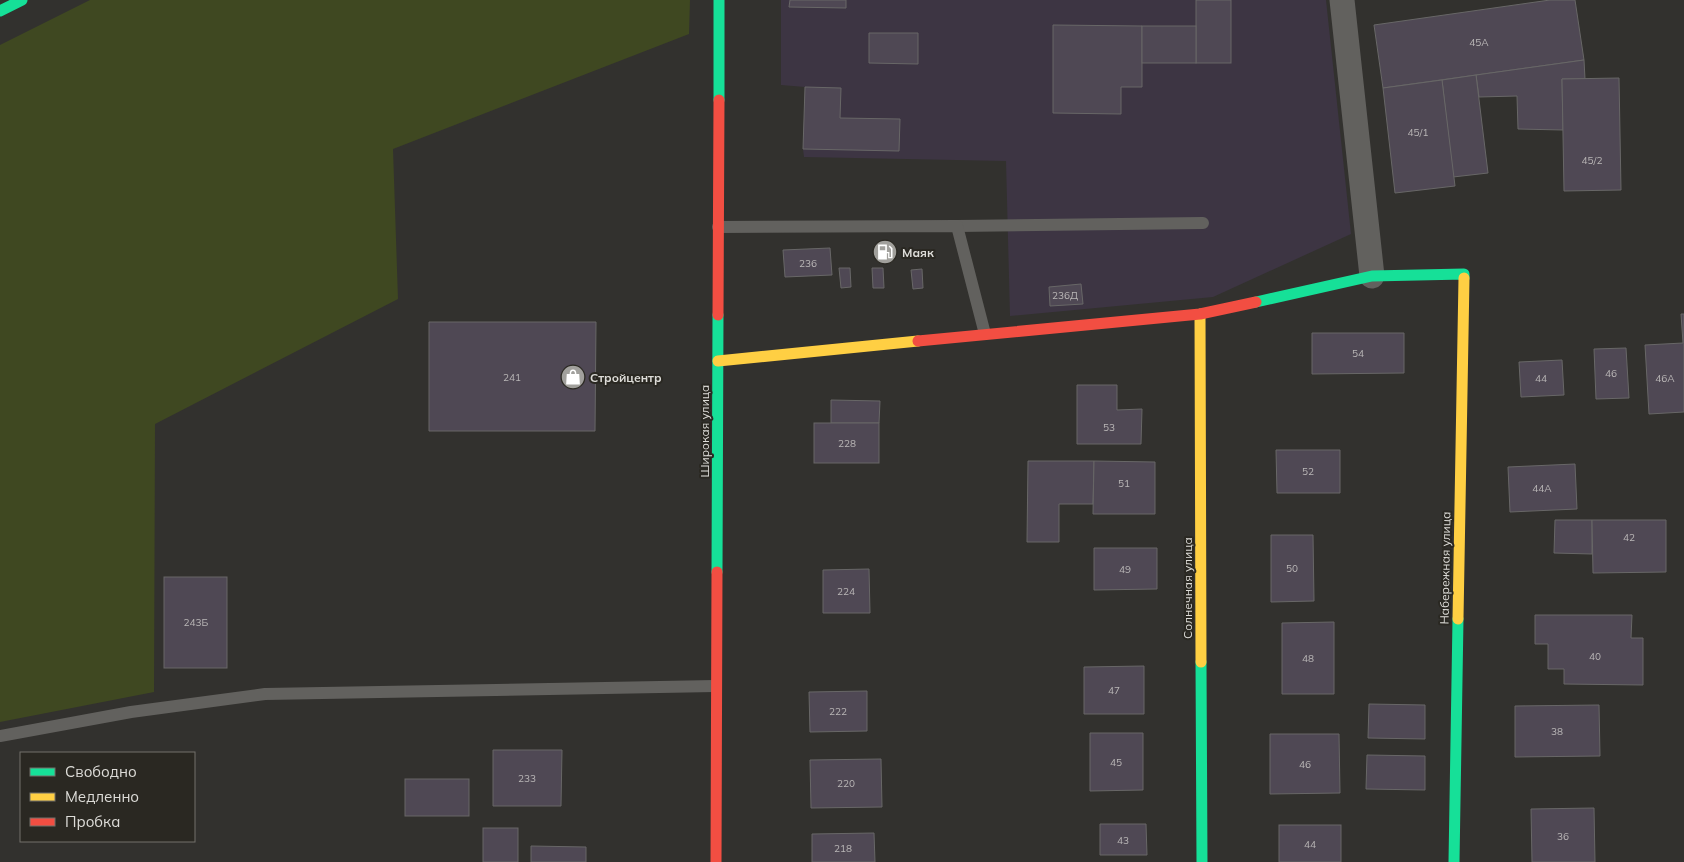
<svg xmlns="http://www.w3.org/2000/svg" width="1684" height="862" font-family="Mulish,sans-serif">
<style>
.industrial{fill:#3d3543}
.green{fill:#3f4821}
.building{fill:#4f4854;stroke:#686767}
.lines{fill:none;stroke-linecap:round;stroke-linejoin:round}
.lane{stroke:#62615e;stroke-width:12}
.street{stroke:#62615e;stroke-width:25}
.fast{stroke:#16e098;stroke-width:11}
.slow{stroke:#ffcf43;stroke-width:11}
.jam{stroke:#f24e42;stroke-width:11}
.labels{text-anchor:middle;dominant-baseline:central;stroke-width:4;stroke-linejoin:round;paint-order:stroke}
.number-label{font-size:10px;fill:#bab7b7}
.poi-label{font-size:12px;font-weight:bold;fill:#dddcd8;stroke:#2a2822;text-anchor:start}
.street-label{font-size:12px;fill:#dddcd8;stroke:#2a2822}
</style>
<rect width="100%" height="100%" fill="#32312e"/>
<path class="industrial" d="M 781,0 L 1326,0 L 1351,234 L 1213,297 L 1010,316 L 1006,161 L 804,157 L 803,149 L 805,87 L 781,85 Z"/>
<path class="green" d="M 90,0 L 690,0 L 689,34 L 393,149 L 398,299 L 155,424 L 154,692 L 0,722 L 0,45 Z"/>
<g class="building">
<path d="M 790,0 L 846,0 L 846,8 L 789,7 Z"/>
<rect x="1196" y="0" width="35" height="63"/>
<path d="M 1550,0 L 1575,0 L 1584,60 L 1383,88 L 1374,25 Z"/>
<path d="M 1053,25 L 1142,26 L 1142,87 L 1121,87 L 1121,114 L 1053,113 Z"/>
<rect x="1142" y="26" width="54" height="37"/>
<path d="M 869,33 L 918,33 L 918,64 L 869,63 Z"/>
<path d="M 1584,60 L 1585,79 L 1562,79 L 1563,130 L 1518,129 L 1517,96 L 1479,97 L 1476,75 Z"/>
<path d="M 1476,75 L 1488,173 L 1453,177 L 1442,80 Z"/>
<path d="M 1619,78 L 1621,190 L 1564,191 L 1562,79 Z"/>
<path d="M 1442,80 L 1455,186 L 1395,193 L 1383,88 Z"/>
<path d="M 805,87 L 841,88 L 840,118 L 900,119 L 899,151 L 803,149 Z"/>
<path d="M 830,248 L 832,275 L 785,277 L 783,250 Z"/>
<path d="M 839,268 L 850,268 L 851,287 L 841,288 Z"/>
<path d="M 872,268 L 883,268 L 884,288 L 873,288 Z"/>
<path d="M 922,269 L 923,288 L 913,289 L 911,270 Z"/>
<path d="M 1081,284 L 1083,304 L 1050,306 L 1049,287 Z"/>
<path d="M 1681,314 L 1684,314 L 1684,412 L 1649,414 L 1645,345 L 1683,343 Z"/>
<path d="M 429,322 L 596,322 L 595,431 L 429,431 Z"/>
<path d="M 1312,333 L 1404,333 L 1404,373 L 1312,374 Z"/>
<path d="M 1626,348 L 1629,398 L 1596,399 L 1594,349 Z"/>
<path d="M 1562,360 L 1564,395 L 1521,397 L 1519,362 Z"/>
<path d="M 1077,385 L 1117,385 L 1117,410 L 1142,409 L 1141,444 L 1077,444 Z"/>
<path d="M 831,400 L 880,401 L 879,423 L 831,423 Z"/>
<rect x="814" y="423" width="65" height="40"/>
<path d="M 1276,450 L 1340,450 L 1340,493 L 1277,493 Z"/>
<path d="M 1028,461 L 1094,461 L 1093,504 L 1059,504 L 1059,542 L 1027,542 Z"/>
<path d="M 1094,461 L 1155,462 L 1155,514 L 1093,514 Z"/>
<path d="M 1575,464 L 1577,509 L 1510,512 L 1508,467 Z"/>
<path d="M 1555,520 L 1592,520 L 1592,554 L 1554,553 Z"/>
<path d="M 1592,520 L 1666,520 L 1666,572 L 1593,573 Z"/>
<path d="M 1271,535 L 1313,535 L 1314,601 L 1271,602 Z"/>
<path d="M 1094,548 L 1157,548 L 1157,589 L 1094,590 Z"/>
<path d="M 869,569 L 870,613 L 823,613 L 823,570 Z"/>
<rect x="164" y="577" width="63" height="91"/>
<path d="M 1535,615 L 1632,615 L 1631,638 L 1643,638 L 1643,685 L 1564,684 L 1564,669 L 1548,669 L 1548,644 L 1535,644 Z"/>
<path d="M 1334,622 L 1334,694 L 1282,694 L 1282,623 Z"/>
<path d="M 1144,666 L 1144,714 L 1084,714 L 1084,667 Z"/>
<path d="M 867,691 L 867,731 L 810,732 L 809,692 Z"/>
<path d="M 1369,704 L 1425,705 L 1425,739 L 1368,738 Z"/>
<path d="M 1599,705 L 1600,756 L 1515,757 L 1515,706 Z"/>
<path d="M 1090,733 L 1143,733 L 1143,790 L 1090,791 Z"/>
<path d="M 1270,734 L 1339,734 L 1340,793 L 1270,794 Z"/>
<path d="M 493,750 L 562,750 L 561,806 L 493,806 Z"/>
<path d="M 1367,755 L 1425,756 L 1425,790 L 1366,789 Z"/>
<path d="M 881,759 L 882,807 L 811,808 L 810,760 Z"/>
<rect x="405" y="779" width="64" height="37"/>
<path d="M 1594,808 L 1595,862 L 1532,862 L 1531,809 Z"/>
<path d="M 1100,824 L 1146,824 L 1147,855 L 1100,855 Z"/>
<rect x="1279" y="825" width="62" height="37"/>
<rect x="483" y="828" width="35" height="34"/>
<path d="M 874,833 L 875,862 L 812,862 L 812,834 Z"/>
<path d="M 531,846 L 586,847 L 586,862 L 531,862 Z"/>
</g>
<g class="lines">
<g class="lane">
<path d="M 957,226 L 1203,223"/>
<path d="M 718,227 L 957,226 L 985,334"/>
<path d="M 0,736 L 131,712 L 265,694 L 715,686"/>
</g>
<path class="street" d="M 1342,0 L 1372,276"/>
<g class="fast">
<path d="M 0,11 L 22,0"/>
<path d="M 719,100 L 719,0"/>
<path d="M 1256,302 L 1372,276 L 1464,274 L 1464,278"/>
<path d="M 717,572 L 718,315"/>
<path d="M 1201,662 L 1202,862"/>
<path d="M 1454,862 L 1458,619"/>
</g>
<g class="slow">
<path d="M 1200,314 L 1201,662"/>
<path d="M 718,361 L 918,341"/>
<path d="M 1458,619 L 1464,278"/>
</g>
<g class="jam">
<path d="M 718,315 L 719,100"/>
<path d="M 918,341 L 1200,314 L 1256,302"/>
<path d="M 716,862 L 717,572"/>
</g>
</g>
<defs>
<g id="fuel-disc" transform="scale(1.25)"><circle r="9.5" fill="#a1a09c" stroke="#2a2822"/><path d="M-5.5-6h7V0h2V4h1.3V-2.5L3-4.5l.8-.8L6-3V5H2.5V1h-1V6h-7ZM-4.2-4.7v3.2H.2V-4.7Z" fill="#fff"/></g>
<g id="shop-disc" transform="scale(1.25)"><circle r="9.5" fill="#a1a09c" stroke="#2a2822"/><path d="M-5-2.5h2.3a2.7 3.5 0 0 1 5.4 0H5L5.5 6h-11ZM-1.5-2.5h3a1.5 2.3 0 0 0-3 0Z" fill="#fff"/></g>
</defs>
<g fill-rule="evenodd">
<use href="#fuel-disc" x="885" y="252"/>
<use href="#shop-disc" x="573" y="377"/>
</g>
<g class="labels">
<g class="number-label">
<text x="1479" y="42">45А</text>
<text x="1418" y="132">45/1</text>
<text x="1592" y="160">45/2</text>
<text x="808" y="263">236</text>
<text x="1065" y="295">236Д</text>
<text x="1358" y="353">54</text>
<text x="1611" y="373">46</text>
<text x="512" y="377">241</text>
<text x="1541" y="378">44</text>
<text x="1665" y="378">46А</text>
<text x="1109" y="427">53</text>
<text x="847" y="443">228</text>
<text x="1308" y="471">52</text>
<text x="1124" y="483">51</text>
<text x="1542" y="488">44А</text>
<text x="1629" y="537">42</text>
<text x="1292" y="568">50</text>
<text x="1125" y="569">49</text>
<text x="846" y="591">224</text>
<text x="196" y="622">243Б</text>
<text x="1595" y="656">40</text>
<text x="1308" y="658">48</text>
<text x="1114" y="690">47</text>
<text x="838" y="711">222</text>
<text x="1557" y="731">38</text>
<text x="1116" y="762">45</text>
<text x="1305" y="764">46</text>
<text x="527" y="778">233</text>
<text x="846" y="783">220</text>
<text x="1563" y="836">36</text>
<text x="1123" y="840">43</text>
<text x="1310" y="844">44</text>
<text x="843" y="848">218</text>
</g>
<g class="poi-label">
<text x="902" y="252">Маяк</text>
<text x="590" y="377">Стройцентр</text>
</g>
<g class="street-label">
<text transform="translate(704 431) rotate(-90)">Широкая улица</text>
<text transform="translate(1445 568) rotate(-89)">Набережная улица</text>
<text transform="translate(1187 588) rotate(-90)">Солнечная улица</text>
</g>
</g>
<rect x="20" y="752" width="175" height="90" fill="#2a2822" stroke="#72706b"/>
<rect x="30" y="768" width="25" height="8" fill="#16e098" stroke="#72706b"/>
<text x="65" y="777" font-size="15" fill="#dddcd8">Свободно</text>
<rect x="30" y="793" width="25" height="8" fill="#ffcf43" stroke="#72706b"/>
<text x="65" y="802" font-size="15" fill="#dddcd8">Медленно</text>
<rect x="30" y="818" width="25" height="8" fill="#f24e42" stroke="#72706b"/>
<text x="65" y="827" font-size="15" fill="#dddcd8">Пробка</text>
</svg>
